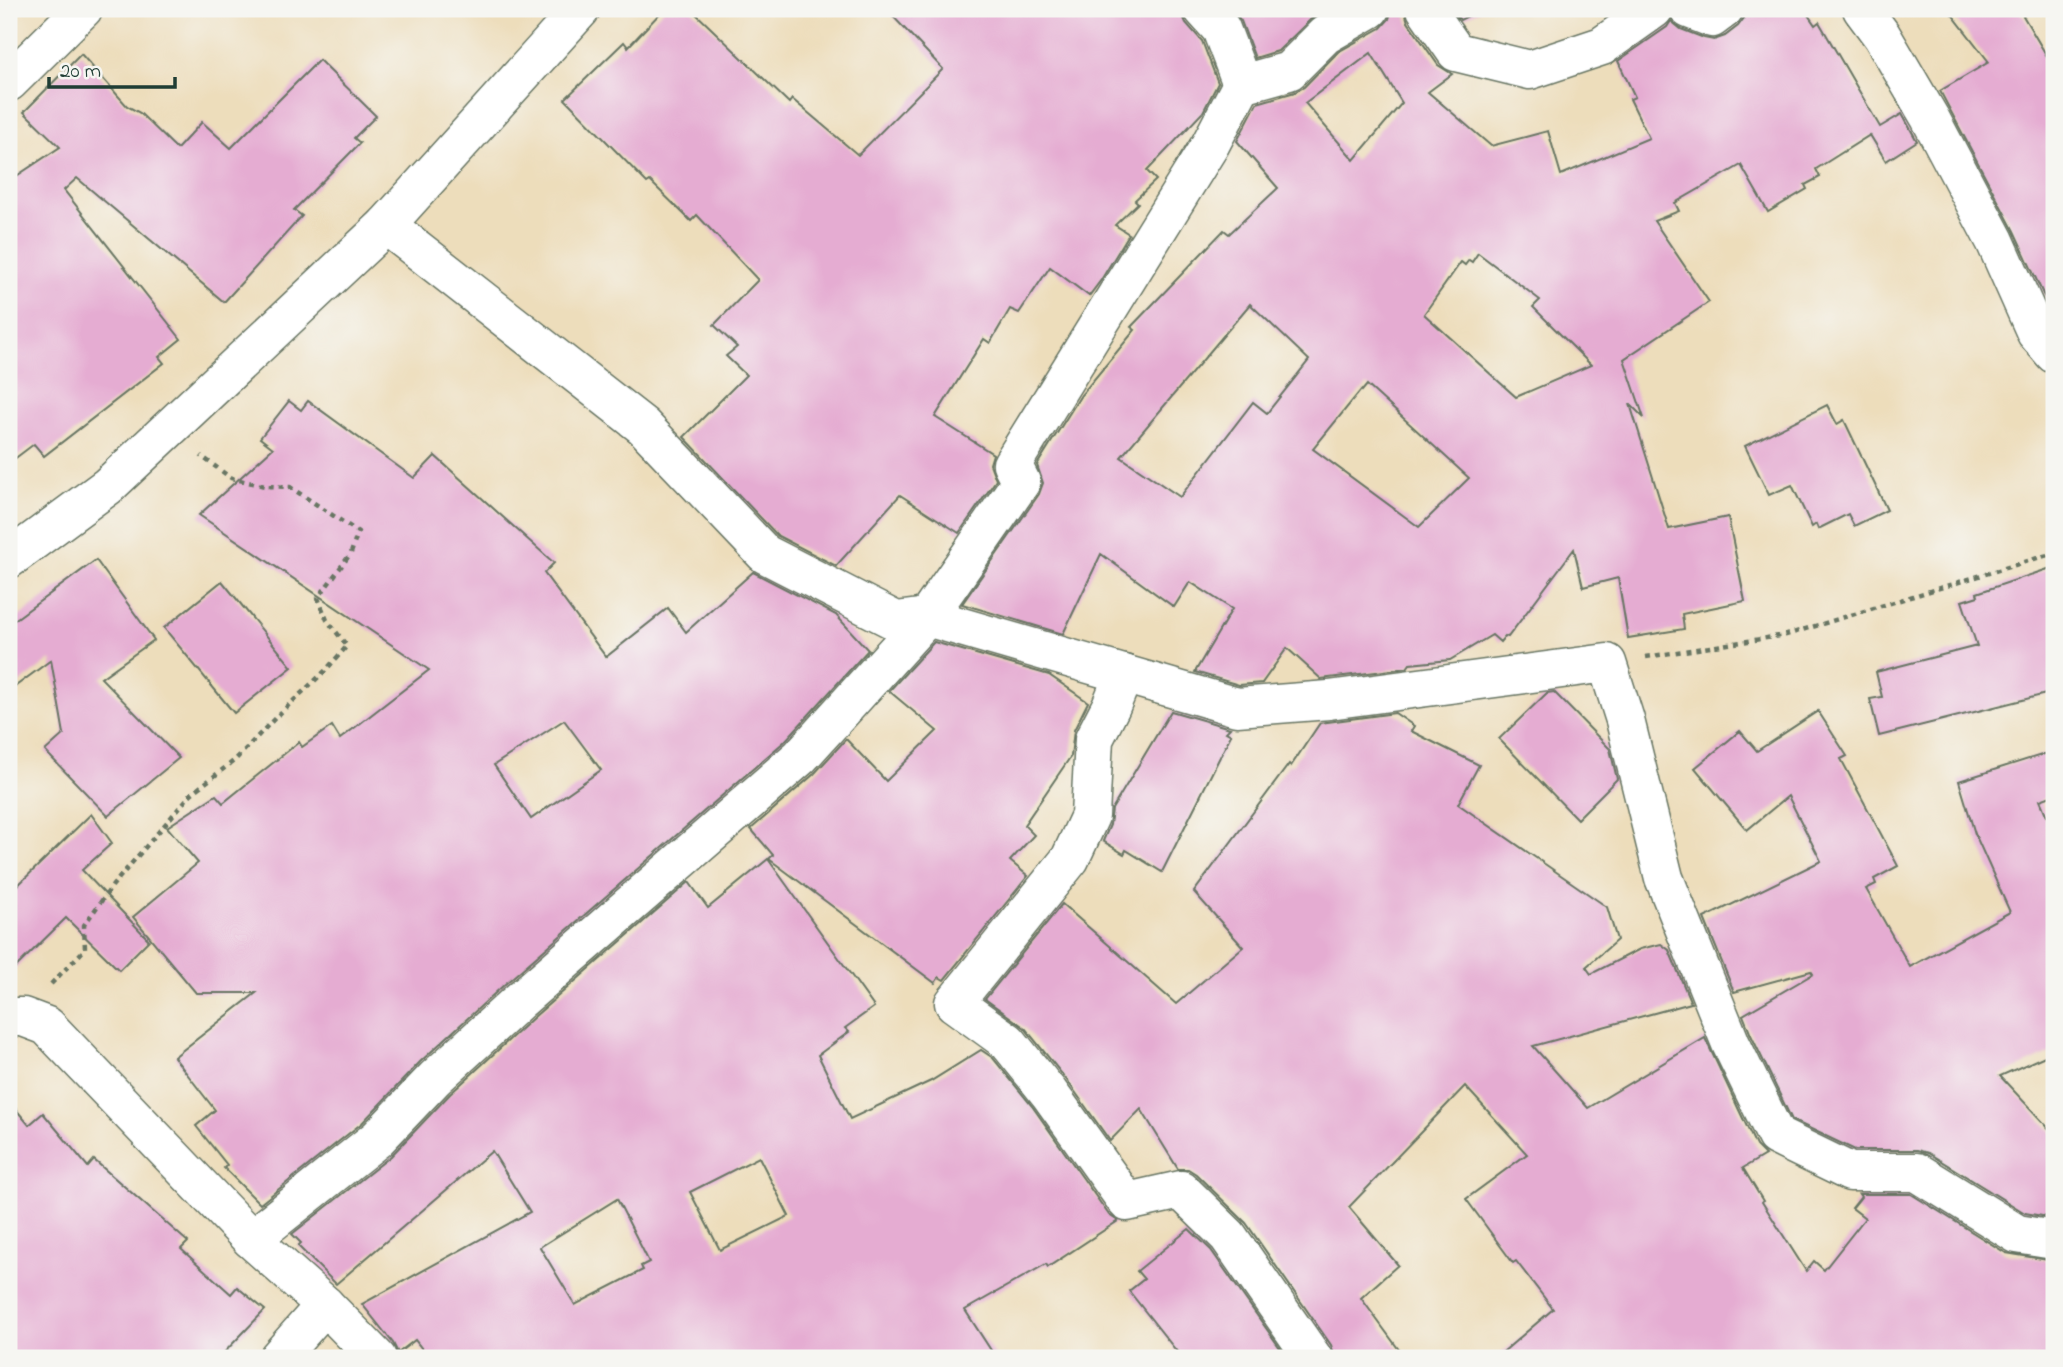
<svg xmlns="http://www.w3.org/2000/svg" width="2063" height="1367" font-family="'Indie Flower',sans-serif">
<style>
.building{fill:#e5acd2;fill-rule:evenodd}
.lines{fill:none;stroke-linecap:round;stroke-linejoin:round}
.minor-casing{stroke:#677563;stroke-width:41}
.major-casing{stroke:#677563;stroke-width:41}
.path{stroke:#677563;stroke-width:4.5;stroke-dasharray:5 5;stroke-linecap:butt}
.minor{stroke:#fff;stroke-width:38}
.major{stroke:#fff;stroke-width:38}
</style>
<rect width="100%" height="100%" fill="#f6f6f2"/>
<filter id="ink" filterUnits="userSpaceOnUse"><feTurbulence type="fractalNoise" baseFrequency=".0143" numOctaves="2"/><feDisplacementMap in="SourceGraphic" scale="14" xChannelSelector="R" yChannelSelector="G"/><feConvolveMatrix kernelMatrix="1 2 1 2 8 2 1 2 1" color-interpolation-filters="sRGB"/></filter>
<filter id="wash" filterUnits="userSpaceOnUse"><feTurbulence type="fractalNoise" baseFrequency=".00686" numOctaves="4" result="noise"/><feDisplacementMap in="SourceGraphic" scale="28" xChannelSelector="R" yChannelSelector="G"/><feGaussianBlur stdDeviation="1.57" result="paint"/><feColorMatrix in="noise" values="0 0 0 0 0 0 0 0 0 0 0 0 0 0 0 0 0 1.4 0 .05"/><feComposite in="paint" operator="in"/></filter>
<g filter="url(#wash)">
<rect width="100%" height="100%" fill="#edddbb"/>
<g id="blocks">
<g class="building">
<path d="M 664,9 L 691,9 L 789,103 L 792,99 L 858,155 L 943,69 L 886,9 L 1182,9 L 1182,14 L 1186,23 L 1202,41 L 1218,83 L 1203,112 L 1147,171 L 1156,180 L 1135,200 L 1138,203 L 1115,225 L 1129,234 L 1101,280 L 1089,296 L 1050,267 L 1019,313 L 1010,309 L 990,343 L 984,339 L 935,417 L 993,454 L 990,464 L 996,480 L 959,533 L 900,495 L 836,566 L 778,536 L 684,437 L 746,375 L 726,356 L 737,347 L 714,325 L 758,280 L 697,215 L 691,221 L 650,181 L 647,183 L 565,99 L 624,42 L 628,47 Z"/>
<path d="M 1232,9 L 1320,9 L 1322,11 L 1310,20 L 1278,51 L 1255,58 L 1241,21 Z"/>
<path d="M 1392,9 L 1404,9 L 1408,22 L 1438,65 L 1452,74 L 1428,92 L 1491,146 L 1548,131 L 1561,175 L 1649,138 L 1630,99 L 1635,97 L 1618,61 L 1667,27 L 1671,21 L 1681,29 L 1704,38 L 1714,40 L 1725,36 L 1738,26 L 1744,18 L 1745,9 L 1804,9 L 1815,25 L 1819,22 L 1880,127 L 1902,114 L 1917,141 L 1886,161 L 1870,135 L 1816,169 L 1820,177 L 1805,185 L 1807,189 L 1768,212 L 1741,165 L 1675,203 L 1679,211 L 1654,221 L 1709,302 L 1624,359 L 1644,418 L 1630,404 L 1669,529 L 1728,517 L 1745,601 L 1682,614 L 1684,629 L 1628,638 L 1618,578 L 1583,587 L 1574,549 L 1508,637 L 1505,636 L 1500,642 L 1492,635 L 1450,660 L 1410,664 L 1407,668 L 1321,679 L 1287,648 L 1262,683 L 1239,685 L 1195,672 L 1232,609 L 1190,582 L 1174,607 L 1101,554 L 1063,634 L 962,604 L 1039,494 L 1043,483 L 1037,465 L 1081,395 L 1135,330 L 1131,327 L 1224,230 L 1229,234 L 1278,188 L 1237,141 L 1257,103 L 1295,92 L 1304,87 L 1338,52 L 1381,28 L 1389,19 ZM 1371,53 L 1402,103 L 1354,160 L 1305,103 ZM 1478,253 L 1540,300 L 1533,307 L 1591,365 L 1516,397 L 1424,314 L 1461,262 L 1465,265 L 1469,260 L 1472,262 ZM 1250,304 L 1309,360 L 1267,413 L 1253,402 L 1180,497 L 1121,457 ZM 1367,385 L 1469,478 L 1419,527 L 1313,449 L 1361,390 L 1362,391 Z"/>
<path d="M 1452,9 L 1482,9 L 1460,20 Z"/>
<path d="M 1948,9 L 2019,9 L 2054,68 L 2054,313 L 2043,294 L 2014,231 L 1940,91 L 1989,62 Z"/>
<path d="M 81,54 L 127,106 L 140,113 L 177,149 L 202,122 L 231,148 L 319,60 L 376,116 L 354,138 L 360,143 L 294,210 L 302,216 L 224,302 L 77,178 L 64,190 L 181,339 L 159,357 L 164,363 L 44,456 L 34,444 L 9,463 L 9,181 L 60,147 L 24,112 Z"/>
<path d="M 289,401 L 301,410 L 308,401 L 414,478 L 435,456 L 554,563 L 544,573 L 606,657 L 668,608 L 686,632 L 753,572 L 836,615 L 868,650 L 785,741 L 505,984 L 420,1062 L 362,1123 L 260,1204 L 224,1168 L 227,1165 L 196,1126 L 215,1110 L 174,1057 L 256,993 L 196,993 L 133,917 L 198,863 L 167,827 L 216,795 L 223,803 L 299,742 L 302,747 L 332,726 L 340,739 L 429,670 L 199,515 L 273,448 L 260,438 ZM 564,720 L 601,770 L 531,819 L 494,765 Z"/>
<path d="M 1827,405 L 1837,424 L 1844,420 L 1887,510 L 1854,526 L 1848,514 L 1818,529 L 1816,524 L 1812,527 L 1792,485 L 1769,495 L 1745,446 Z"/>
<path d="M 96,560 L 154,640 L 101,678 L 179,758 L 108,816 L 45,751 L 64,734 L 51,660 L 9,691 L 9,624 Z"/>
<path d="M 2054,567 L 2054,692 L 1879,736 L 1870,699 L 1882,697 L 1876,672 L 1977,646 L 1962,601 L 1978,596 L 1977,593 Z"/>
<path d="M 222,581 L 292,667 L 234,713 L 164,628 Z"/>
<path d="M 934,642 L 1049,675 L 1088,702 L 1074,730 L 1071,756 L 1024,825 L 1034,835 L 1010,861 L 1028,876 L 944,980 L 939,977 L 935,983 L 769,859 L 773,855 L 751,829 L 814,774 L 846,739 L 886,781 L 937,731 L 889,691 Z"/>
<path d="M 1554,692 L 1610,749 L 1617,779 L 1577,819 L 1499,739 L 1547,693 Z"/>
<path d="M 1171,711 L 1230,728 L 1226,732 L 1231,735 L 1162,872 L 1126,850 L 1124,854 L 1103,841 L 1110,825 L 1112,809 Z"/>
<path d="M 1818,711 L 1847,756 L 1841,759 L 1898,866 L 1874,879 L 1876,884 L 1866,889 L 1910,967 L 2010,912 L 1975,834 L 1959,781 L 2054,751 L 2054,795 L 2040,800 L 2054,833 L 2054,1052 L 2000,1076 L 2054,1134 L 2054,1218 L 2025,1213 L 1928,1153 L 1917,1150 L 1855,1150 L 1792,1120 L 1751,1035 L 1743,1015 L 1813,974 L 1811,971 L 1734,992 L 1704,918 L 1821,861 L 1788,796 L 1747,830 L 1695,768 L 1740,731 L 1757,751 Z"/>
<path d="M 1395,713 L 1414,726 L 1411,731 L 1479,765 L 1458,804 L 1607,907 L 1617,940 L 1586,967 L 1591,974 L 1640,949 L 1661,944 L 1669,950 L 1691,1003 L 1533,1046 L 1588,1108 L 1705,1038 L 1756,1146 L 1765,1155 L 1743,1168 L 1763,1201 L 1762,1202 L 1806,1271 L 1814,1261 L 1824,1270 L 1865,1218 L 1852,1208 L 1861,1197 L 1859,1194 L 1911,1194 L 2006,1253 L 2054,1261 L 2054,1358 L 1496,1358 L 1553,1309 L 1516,1261 L 1513,1263 L 1466,1199 L 1527,1154 L 1465,1086 L 1349,1207 L 1398,1265 L 1361,1298 L 1405,1358 L 1335,1358 L 1331,1345 L 1246,1223 L 1196,1174 L 1188,1169 L 1178,1169 L 1141,1109 L 1110,1141 L 1066,1079 L 1025,1028 L 985,999 L 1062,904 L 1176,1004 L 1243,947 L 1194,892 L 1289,764 L 1291,766 L 1320,723 Z"/>
<path d="M 91,814 L 112,843 L 82,870 L 149,940 L 119,970 L 66,918 L 9,974 L 9,894 Z"/>
<path d="M 768,859 L 874,1007 L 845,1028 L 849,1032 L 818,1055 L 850,1119 L 931,1081 L 981,1050 L 993,1058 L 1032,1106 L 1109,1215 L 1118,1221 L 1048,1267 L 1046,1264 L 965,1310 L 996,1358 L 429,1358 L 415,1340 L 398,1353 L 393,1343 L 362,1304 L 530,1212 L 492,1151 L 336,1284 L 298,1246 L 301,1243 L 292,1234 L 391,1156 L 450,1094 L 534,1017 L 689,882 L 708,908 ZM 759,1157 L 789,1216 L 720,1250 L 690,1192 ZM 617,1199 L 649,1262 L 641,1266 L 643,1270 L 575,1305 L 540,1247 Z"/>
<path d="M 9,1101 L 29,1125 L 43,1113 L 88,1167 L 94,1160 L 188,1242 L 181,1249 L 231,1294 L 237,1287 L 265,1310 L 219,1358 L 9,1358 Z"/>
<path d="M 1189,1229 L 1211,1250 L 1287,1358 L 1182,1358 L 1129,1291 L 1144,1279 L 1137,1271 Z"/>
</g>
</g>
</g>
<g filter="url(#ink)">
<use href="#blocks" fill-opacity="0" stroke="#677563" stroke-width="2"/>
<g class="lines">
<g class="minor-casing">
<g id="minor">
<path d="M 1426,9 L 1456,52 L 1530,70 L 1602,46 L 1654,9"/>
<path d="M 1689,9 L 1712,18 L 1724,9"/>
<path d="M 1862,9 L 1882,36 L 1930,118 L 1995,241 L 2036,333 L 2054,354"/>
<path d="M 9,82 L 83,9"/>
<path d="M 1242,84 L 1289,71 L 1325,35 L 1370,9"/>
<path d="M 386,225 L 643,426 L 765,554 L 896,621 L 927,617 L 1237,707 L 1329,700 L 1607,663 L 1625,720 L 1664,878 L 1731,1044 L 1776,1136 L 1850,1172 L 1917,1172 L 2017,1234 L 2054,1240"/>
<path d="M 1124,674 L 1111,706 L 1094,739 L 1090,816 L 1070,859 L 954,1003 L 1008,1042 L 1049,1093 L 1127,1202 L 1181,1190 L 1228,1236 L 1313,1358"/>
<path d="M 9,1017 L 23,1017 L 47,1026 L 251,1239 L 325,1305 L 377,1358"/>
<path d="M 251,1239 L 377,1139 L 435,1078 L 519,1001 L 800,757 L 927,617 L 1021,482 L 1012,464 L 1210,145 L 1242,84 L 1221,29 L 1203,9"/>
<path d="M 278,1358 L 325,1305"/>
</g>
</g>
<g class="major-casing">
<path id="major" d="M 9,559 L 108,486 L 386,225 L 581,9"/>
</g>
<g class="path">
<path d="M 1646,657 L 1786,635 L 2054,553"/>
<path d="M 51,984 L 85,949 L 84,925 L 113,885 L 191,794 L 235,760 L 276,717 L 325,671 L 347,646 L 327,620 L 318,598 L 351,553 L 358,532 L 290,487 L 265,486 L 231,478 L 201,456"/>
</g>
<use href="#minor" class="minor"/>
<use href="#major" class="major"/>
</g>
</g>
<rect width="2063" height="1367" fill="none" stroke="#f6f6f2" stroke-width="35"/>
<path d="M49 77v10h126v-10" fill="none" stroke="#1f3d34" stroke-width="3.5"/>
<text x="60" y="77" font-size="21" fill="#1f3d34" stroke="#f6f6f2" stroke-width="5" paint-order="stroke">20 m</text>
</svg>
